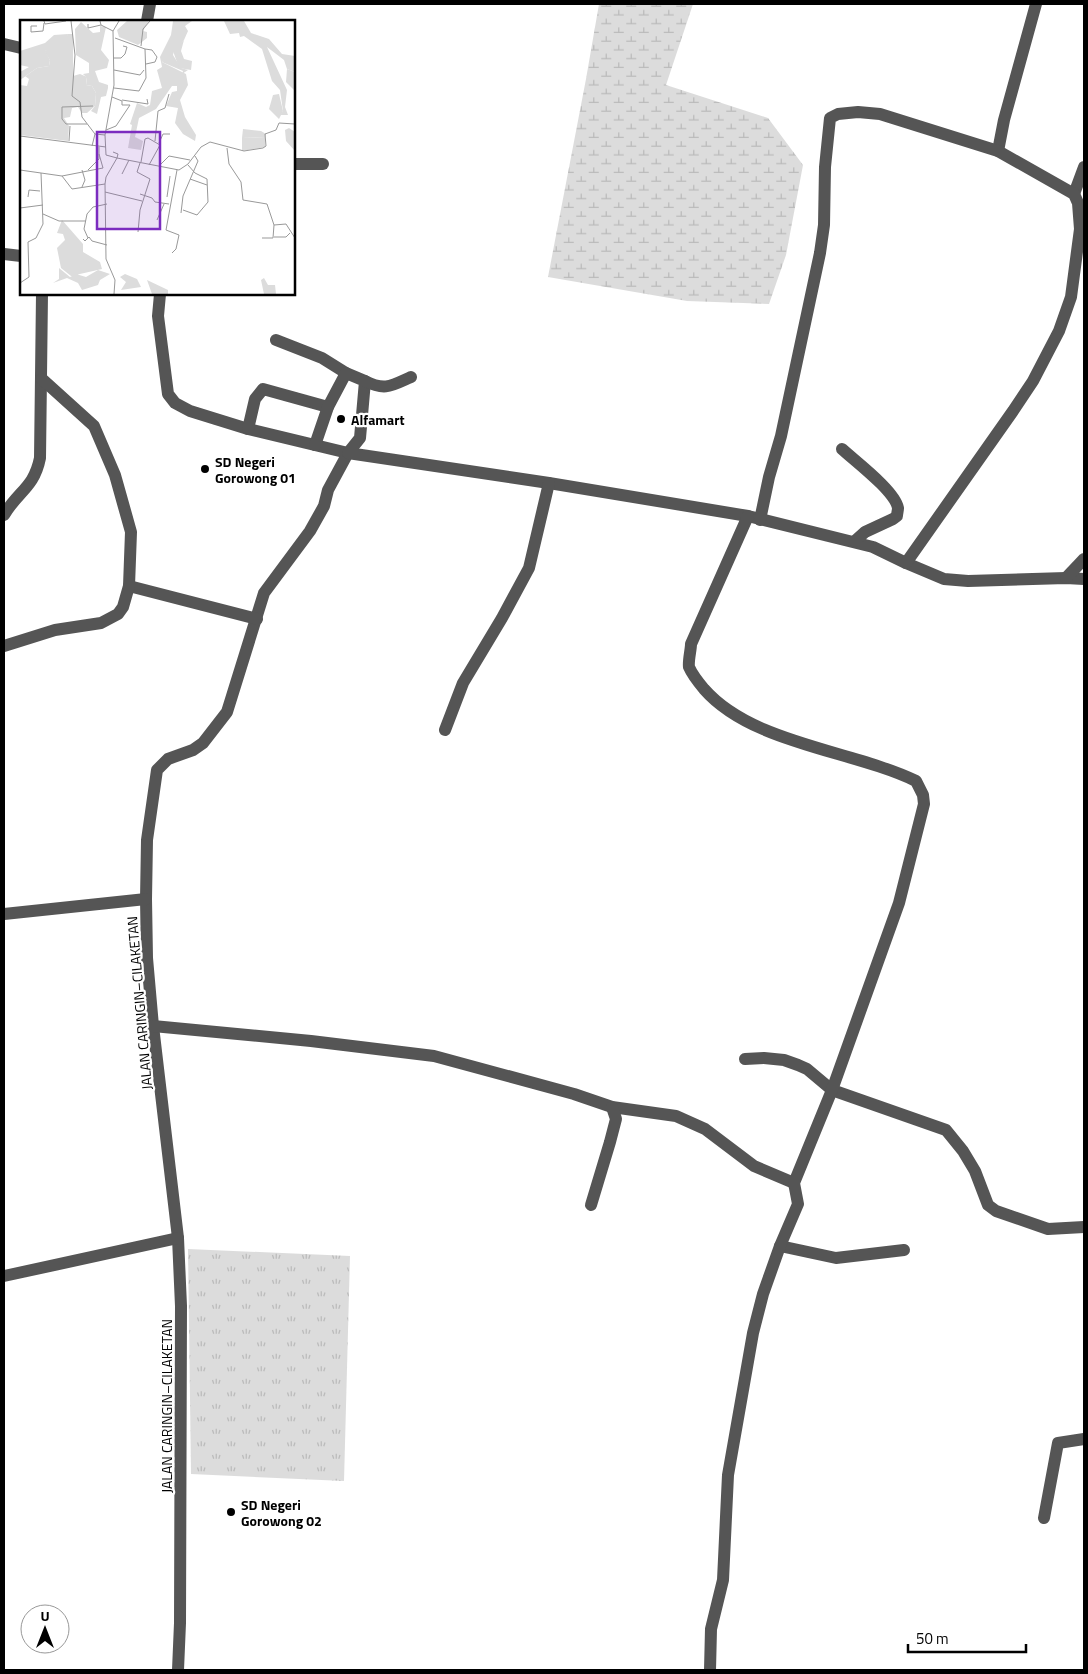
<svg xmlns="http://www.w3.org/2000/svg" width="1088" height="1674" font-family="'Titillium Web',sans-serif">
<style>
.grass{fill:url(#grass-tufts)}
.wetland{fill:url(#wetland-marsh)}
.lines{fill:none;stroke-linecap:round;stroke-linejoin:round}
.minor{stroke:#555;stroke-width:12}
.poi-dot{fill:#000;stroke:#fff;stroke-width:2}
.labels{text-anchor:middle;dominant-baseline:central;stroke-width:4.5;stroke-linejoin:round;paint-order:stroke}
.poi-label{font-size:14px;font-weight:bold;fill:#000;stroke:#fff;text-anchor:start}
.street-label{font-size:14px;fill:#000;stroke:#fff}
.inset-road{fill:none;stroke:#999;stroke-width:1}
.view{fill:#7b2cbf;fill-opacity:0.15;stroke:#7b2cbf;stroke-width:2.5}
.inset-edge{fill:none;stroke:#000;stroke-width:2.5}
</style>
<defs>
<pattern id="grass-tufts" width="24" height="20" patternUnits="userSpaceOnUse" patternTransform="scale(1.25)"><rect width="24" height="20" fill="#dcdcdc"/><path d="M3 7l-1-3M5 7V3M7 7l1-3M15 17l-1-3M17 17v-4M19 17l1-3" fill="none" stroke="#bbb"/></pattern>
<pattern id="wetland-marsh" width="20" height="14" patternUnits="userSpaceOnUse" patternTransform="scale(1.25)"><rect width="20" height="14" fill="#dcdcdc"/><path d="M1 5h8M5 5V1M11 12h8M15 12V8" fill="none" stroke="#bbb"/></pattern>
</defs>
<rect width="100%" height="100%" fill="#fff"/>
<path class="grass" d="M 188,1249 L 350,1256 L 344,1481 L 191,1474 Z"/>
<path class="wetland" d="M 599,4 L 693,4 L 666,85 L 768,118 L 803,165 L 786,255 L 769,304 L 687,301 L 548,277 L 586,79 Z"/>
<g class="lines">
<g class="minor">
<path d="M 147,21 L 150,4"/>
<path d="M 4,44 L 21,48"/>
<path d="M 998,151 L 1004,120 L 1036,4"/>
<path d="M 294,164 L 323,164"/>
<path d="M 1074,194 L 1084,167"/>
<path d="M 4,254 L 21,256"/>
<path d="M 160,294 L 158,316 L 168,394 L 175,403 L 190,411 L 248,429 L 348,453 L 328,490 L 324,506 L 310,531 L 264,593 L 227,712 L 203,743 L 193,750 L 168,759 L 157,770 L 147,840 L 146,899 L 147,958 L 153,1026 L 178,1238 L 181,1306 L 180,1623 L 178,1670"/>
<path d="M 276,340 L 322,358 L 346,373 L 365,381 L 360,438 L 348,453 L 549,483 L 748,516 L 873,547 L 906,563 L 944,579 L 968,581 L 1066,578 L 1084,579"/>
<path d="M 365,381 C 385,391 391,386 411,377"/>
<path d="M 248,429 L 255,399 L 263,389 L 328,407"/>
<path d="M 315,445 L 328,407 L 346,373"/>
<path d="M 842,449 C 855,461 895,491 898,508 C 898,511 897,513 897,516 L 893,519 L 865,532 L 855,541"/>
<path d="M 4,515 C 18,491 34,488 40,458 L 42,294"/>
<path d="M 760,520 L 769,477 L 781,436 L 820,253 L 824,225 L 825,167 L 830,118 L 838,114 L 858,112 L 880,114 L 998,151 L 1074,194 L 1078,203 L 1080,229 L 1071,297 L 1059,331 L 1033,381 L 1013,411 L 906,563"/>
<path d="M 1066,578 L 1084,559"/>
<path d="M 129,586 L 257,619"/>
<path d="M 4,646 L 55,630 L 101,623 L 118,614 L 123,607 L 129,586 L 131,532 L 115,475 L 94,426 L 42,379"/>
<path d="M 445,730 L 463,683 L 502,618 L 529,568 L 549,483"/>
<path d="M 4,914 L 146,899"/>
<path d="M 153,1026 L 311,1041 L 434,1056 L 574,1094 L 612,1107 L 676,1116 L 705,1129 L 754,1166 L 794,1183"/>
<path d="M 745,1059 L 764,1058 L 784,1060 L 798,1065 L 807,1069 L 832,1090 L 946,1130 L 963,1151 L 975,1171 L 988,1205 L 996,1211 L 1048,1229 L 1084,1227"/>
<path d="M 591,1205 L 610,1142 L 616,1119 L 612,1107"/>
<path d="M 780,1246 L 836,1258 L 904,1250"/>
<path d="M 4,1276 L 178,1238"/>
<path d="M 1044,1518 L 1058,1443 L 1084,1439"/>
<path d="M 710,1670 L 711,1629 L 723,1580 L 728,1475 L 753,1333 L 763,1294 L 780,1246 L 798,1204 L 794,1183 L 832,1090 L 899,903 L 924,804 L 923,795 L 916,781 C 852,750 752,744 704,689 C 699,683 692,674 689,667 C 688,661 691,650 691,644 L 748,516"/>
</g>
</g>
<g class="poi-dot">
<circle cx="341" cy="419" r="5"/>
<circle cx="205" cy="469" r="5"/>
<circle cx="231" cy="1512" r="5"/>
</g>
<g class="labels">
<g class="poi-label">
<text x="351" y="419">Alfamart</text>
<text x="215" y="461">SD Negeri<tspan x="215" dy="16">Gorowong 01</tspan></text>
<text x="241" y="1504">SD Negeri<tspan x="241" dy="16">Gorowong 02</tspan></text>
</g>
<g class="street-label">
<text transform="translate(139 1003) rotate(-95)">JALAN CARINGIN–CILAKETAN</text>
<text transform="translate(166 1406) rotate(-90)">JALAN CARINGIN–CILAKETAN</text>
</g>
</g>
<g transform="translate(20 20)">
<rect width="275" height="275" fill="#fff"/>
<path d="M 48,14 L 53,14 L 53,56 L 60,54 L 67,57 L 66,65 L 72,66 L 76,73 L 75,86 L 67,93 L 62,93 L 58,87 L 52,88 L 50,97 L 44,98 L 49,106 L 48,121 L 0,115 L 0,65 L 7,66 L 9,59 L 5,56 L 0,60 L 17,48 L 29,46 L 30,40 L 24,31 L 42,24 ZM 164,20 L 161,31 L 154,31 L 153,35 L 161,48 L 168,50 L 162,54 L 163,51 L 142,42 L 149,32 ZM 259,74 L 263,91 L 259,99 L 249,89 L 253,75 ZM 223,109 L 241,111 L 246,114 L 245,117 L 222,118 Z" fill="#dcdcdc"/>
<path d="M 267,49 L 275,52 L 275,71 L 266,62 ZM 269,108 L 275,112 L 275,131 L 266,121 L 265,110 ZM 245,117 L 245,127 L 222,131 L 222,118 Z" fill="#dcdcdc"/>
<path d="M 107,1 L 129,1 L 123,11 L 127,12 L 127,18 L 118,25 L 99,17 L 97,10 ZM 153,1 L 172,1 L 165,6 L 168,11 L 164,20 L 142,42 L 166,54 L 168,65 L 160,80 L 165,97 L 176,115 L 175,121 L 163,114 L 155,103 L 158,88 L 146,86 L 152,72 L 157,71 L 157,66 L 152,66 L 136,89 L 119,98 L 115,117 L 123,121 L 121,130 L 108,128 L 112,105 L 110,104 L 117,83 L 126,87 L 130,85 L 132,71 L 142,68 L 137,50 L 142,47 L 140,37 L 151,15 ZM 204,1 L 224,1 L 231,13 L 249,19 L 262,34 L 275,36 L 275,52 L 267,49 L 264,40 L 247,27 L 267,70 L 265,87 L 268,95 L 260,95 L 263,91 L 260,70 L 252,61 L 242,29 L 224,16 L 220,17 L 219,13 L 210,14 ZM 61,2 L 73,13 L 80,12 L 80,6 L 86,7 L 81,30 L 89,40 L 87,48 L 75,51 L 79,62 L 88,65 L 88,68 L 86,76 L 81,77 L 77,94 L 71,91 L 75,86 L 76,73 L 72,66 L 66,65 L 67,58 L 63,54 L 69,53 L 69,43 L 56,35 L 55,9 ZM 48,14 L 45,26 L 25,31 L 30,40 L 29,46 L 17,48 L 0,60 L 0,52 L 9,47 L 0,45 L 0,31 L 25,23 L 34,15 ZM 153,31 L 161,31 L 164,39 L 172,41 L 171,50 L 159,48 ZM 42,200 L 63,224 L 63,232 L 80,242 L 82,249 L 51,256 L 41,248 L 37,228 L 45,220 L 43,214 L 37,213 ZM 39,248 L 50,257 L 56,254 L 66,257 L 78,250 L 90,254 L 80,260 L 78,265 L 62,270 L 58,263 L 47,258 L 33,263 L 39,259 ZM 105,254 L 117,259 L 121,267 L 101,270 L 106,262 L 100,257 ZM 244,258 L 248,265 L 255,265 L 256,274 L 244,274 L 241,260 ZM 127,260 L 148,270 L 148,274 L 132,274 Z" fill="#dcdcdc"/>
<path class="inset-road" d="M 24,1 L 25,4 L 46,1M 51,1 L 55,35 L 52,76 L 60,82 L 62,97 L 75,114M 80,1 L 81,5 L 93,11M 68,4 L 68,8 L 81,5M 17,6 L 11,6 L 11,12 L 23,11 L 24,3M 121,26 L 123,9 L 130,1M 125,29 L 132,30 L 137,37 L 135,42 L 126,44M 94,38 L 101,38 L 105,34 L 107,27 L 103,26M 94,50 L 120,55 L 124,50M 94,68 L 119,71 L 126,58 L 125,29 L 95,18M 102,80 L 128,84 L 127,79M 67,104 L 46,104 L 42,99 L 42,87 L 73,86M 86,110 L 96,106 L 110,85 L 102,85 L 102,81 L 92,77M 0,116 L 86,127M 49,121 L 50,106M 135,121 L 138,91 L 145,88 L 149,74M 139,123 L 143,114 L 150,114M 72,126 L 75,114 L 85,115M 207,128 L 209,144 L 221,162 L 223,180 L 247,184 L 254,205 L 266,204 L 275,218M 93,132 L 98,134 L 97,138 L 159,150 L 168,144 L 181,127 L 190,122 L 224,131 L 243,128 L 246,126 L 245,114 L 256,110 L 259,103 L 275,104M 79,134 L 83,148 L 42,156 L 52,169 L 85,164M 121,142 L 125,119 L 128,118 L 140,125 L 129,145M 139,146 L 149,136 L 170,140M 0,150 L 21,153M 62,150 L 65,160 L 62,167M 68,150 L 79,139 L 79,127M 102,154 L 109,140M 170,159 L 187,165M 85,172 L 122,181M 120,174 L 132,178 L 135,182 L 149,184M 8,177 L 9,170 L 20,171M 147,177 L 150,156M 0,188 L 23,185M 163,190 L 177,195 L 188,182 L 187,159 L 175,153 L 168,145M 161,193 L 163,176 L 178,141 L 175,136M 23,194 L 39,201 L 66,201M 137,200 L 144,184M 118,212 L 120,190 L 130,159 L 117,152 L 120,143M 254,217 L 266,217 L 270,213M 68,218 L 64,209 L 67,194 L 73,187 L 87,184M 242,218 L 253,218 L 254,205M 63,219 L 65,221 L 69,217 L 72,221 L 87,225M 152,233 L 156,229 L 159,215 L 146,210 L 157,150M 0,263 L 9,257 L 8,222 L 16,218 L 23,204 L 21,153 L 42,156M 94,274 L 95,260 L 86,239 L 85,164 L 86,157 L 97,138 L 86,135 L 85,115 L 94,65 L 93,11 L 99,1"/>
<path class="view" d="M 77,112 L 140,112 L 140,209 L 77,209 Z"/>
<rect width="275" height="275" class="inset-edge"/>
</g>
<rect width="1088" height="1674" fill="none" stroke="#000000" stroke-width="10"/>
<g transform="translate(45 1629)"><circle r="24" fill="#ffffff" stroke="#999999"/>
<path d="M0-4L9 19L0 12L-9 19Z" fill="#000000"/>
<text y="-8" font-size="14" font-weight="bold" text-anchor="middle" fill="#000000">U</text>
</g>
<path d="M908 1644v8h118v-8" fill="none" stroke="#000000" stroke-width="2.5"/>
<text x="916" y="1644" font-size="15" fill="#000000" stroke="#ffffff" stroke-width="4" paint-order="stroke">50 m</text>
</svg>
